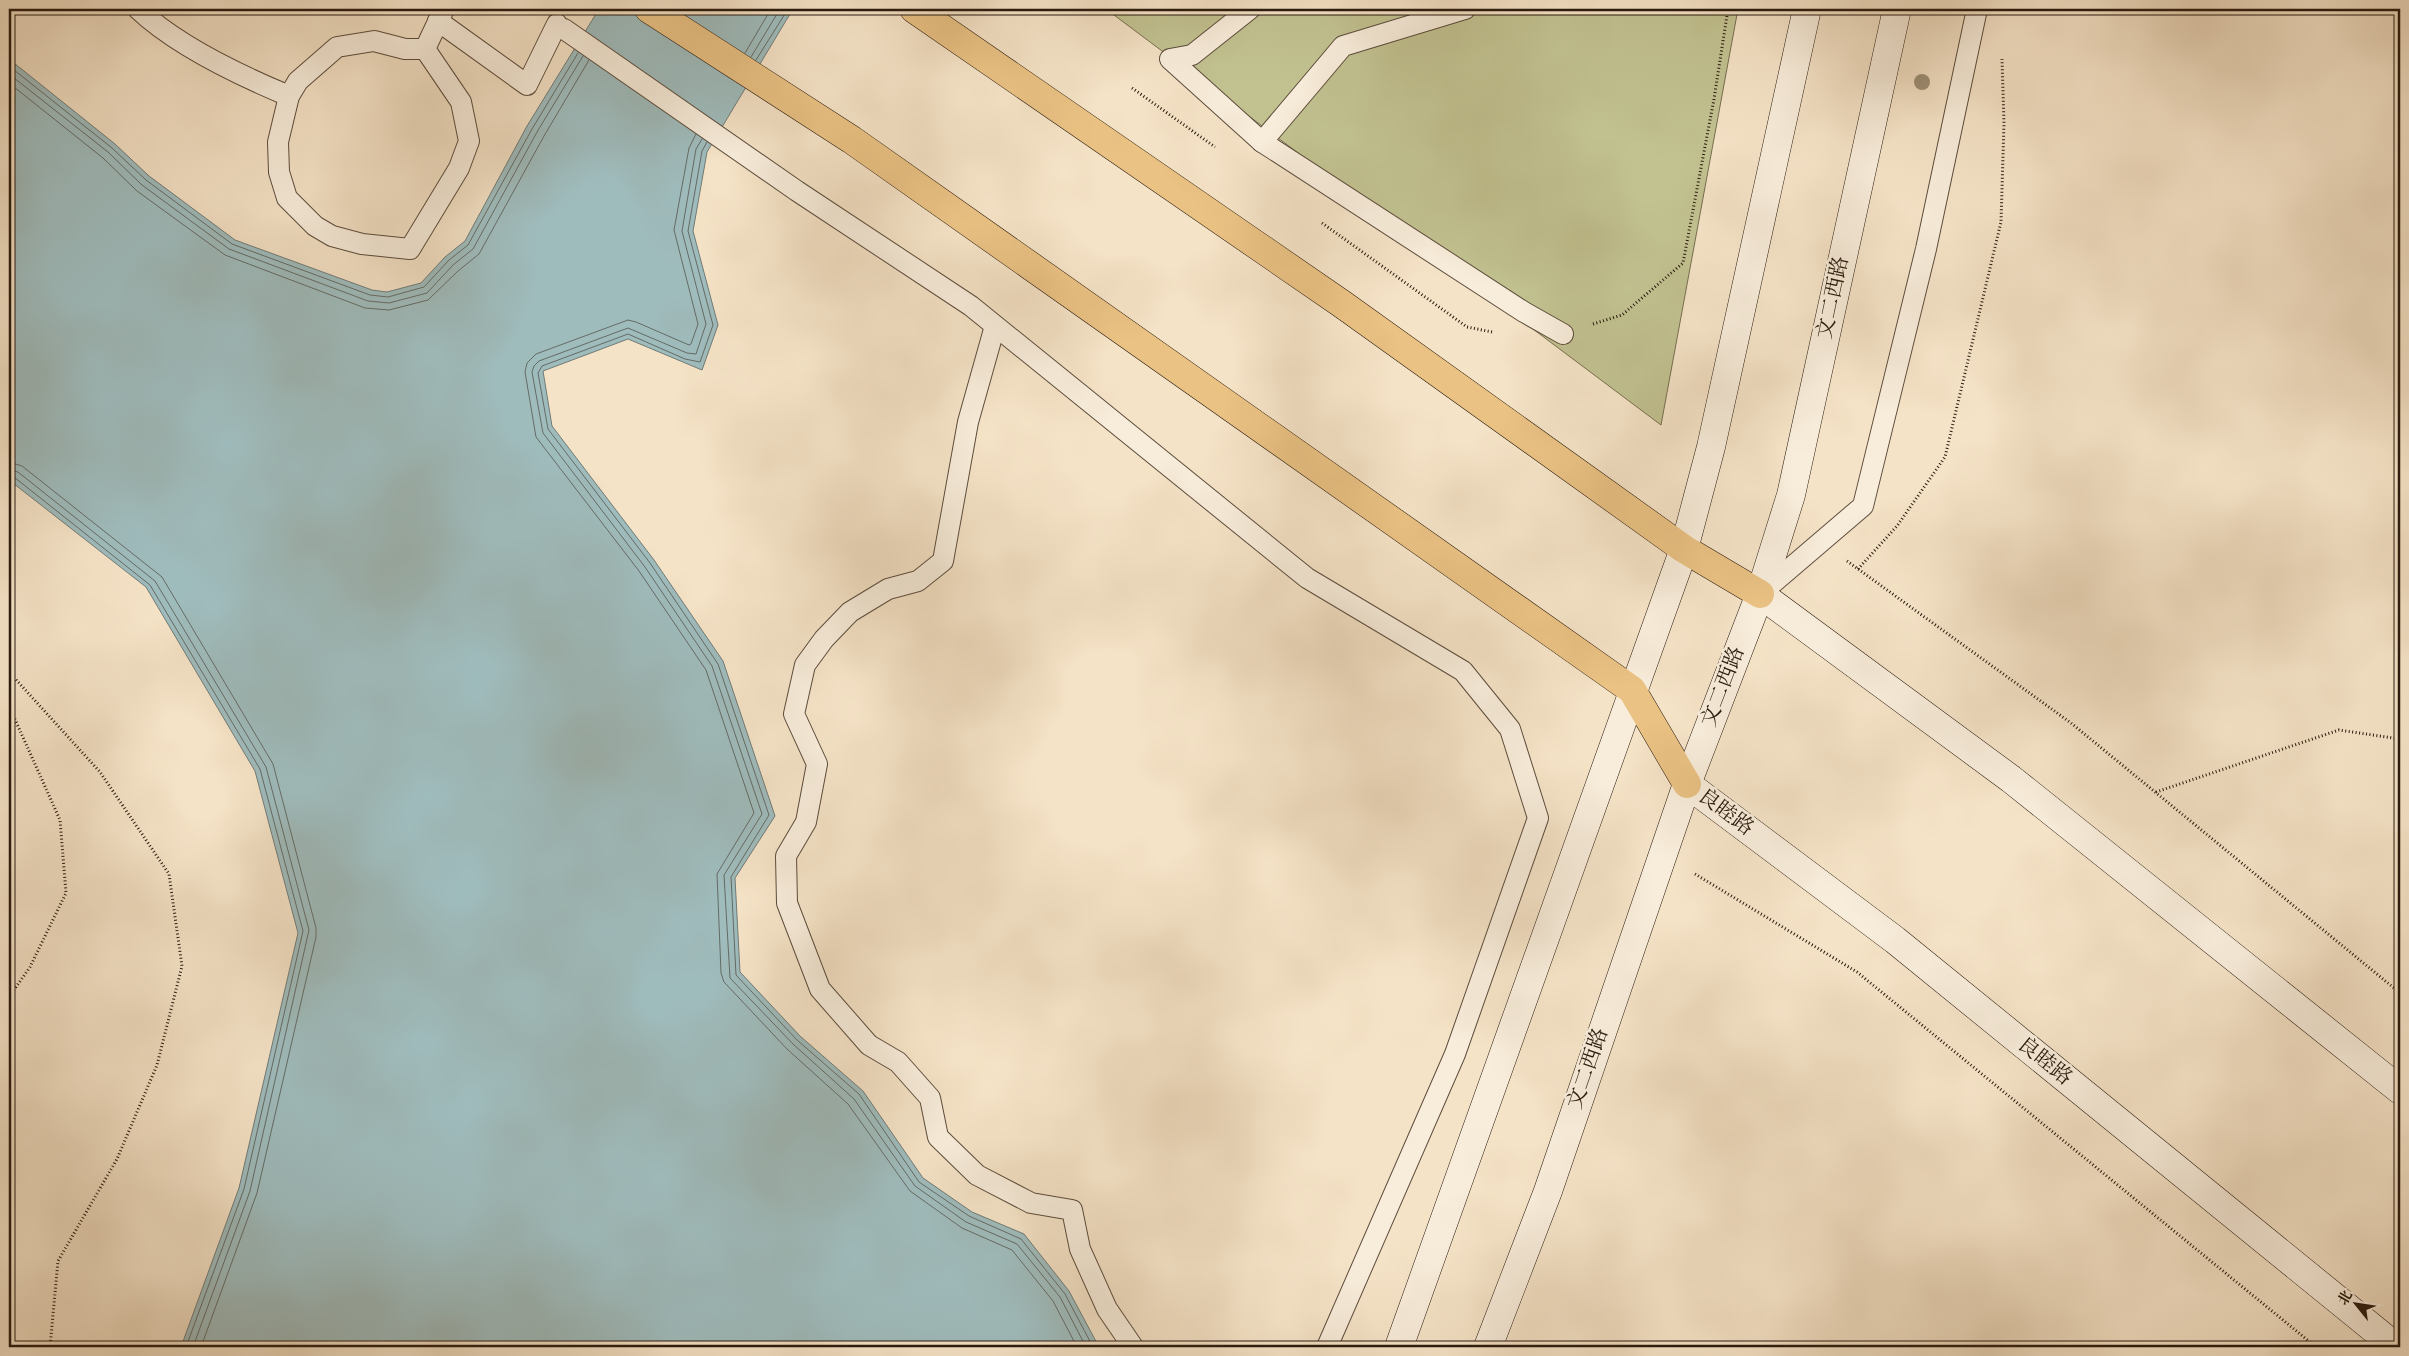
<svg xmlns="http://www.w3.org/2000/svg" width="2409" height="1356" font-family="'Sorts Mill Goudy','Noto Serif SC',serif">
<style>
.green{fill:#c2c291;stroke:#766e50}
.water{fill:#9fbcbd;stroke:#707b77}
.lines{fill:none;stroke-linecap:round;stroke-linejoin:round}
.shore{stroke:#646b66;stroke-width:1}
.lane-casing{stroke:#5c4c3c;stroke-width:22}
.secondary-casing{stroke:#291a0e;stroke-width:29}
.primary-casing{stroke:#291a0e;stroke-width:29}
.path{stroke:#291a0e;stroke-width:3;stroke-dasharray:1 2.5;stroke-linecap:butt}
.lane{stroke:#f8eddb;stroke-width:20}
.secondary{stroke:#f8eddb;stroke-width:28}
.primary{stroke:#eac284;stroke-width:28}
.tree{fill:#9e9077}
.labels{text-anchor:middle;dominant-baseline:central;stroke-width:5;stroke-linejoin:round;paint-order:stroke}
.street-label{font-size:21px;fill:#291a0e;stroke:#f8eddb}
</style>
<rect width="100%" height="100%" fill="#f5e3c7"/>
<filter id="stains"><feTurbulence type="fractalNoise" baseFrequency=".004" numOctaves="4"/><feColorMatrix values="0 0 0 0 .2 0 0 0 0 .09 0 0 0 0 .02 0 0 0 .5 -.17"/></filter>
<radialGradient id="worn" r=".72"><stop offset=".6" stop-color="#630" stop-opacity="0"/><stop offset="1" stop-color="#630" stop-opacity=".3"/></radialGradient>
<path class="green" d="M 1106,9 L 1738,9 L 1661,425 Z"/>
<path class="water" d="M 599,9 L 793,9 L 707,152 L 693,231 L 718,325 L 702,370 L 628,339 L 543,371 L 552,426 L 654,560 L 723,661 L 775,816 L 735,878 L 740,972 L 800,1036 L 863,1091 L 923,1178 L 972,1212 L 1024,1234 L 1069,1291 L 1099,1347 L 181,1347 L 239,1188 L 298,933 L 255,771 L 146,587 L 9,480 L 9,59 L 115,144 L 149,176 L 235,240 L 372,290 L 387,292 L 421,283 L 445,257 L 465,241 L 527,126 Z"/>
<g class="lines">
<g class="shore">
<path d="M 745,53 L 771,9"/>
<path d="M 751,57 L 780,9"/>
<path d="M 756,60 L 788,9"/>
<path d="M 9,66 L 112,148 L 146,180 L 232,244 L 370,295 L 388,297 L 424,287 L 449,260 L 468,245 L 532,129 L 578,53"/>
<path d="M 9,74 L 108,152 L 142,185 L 229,249 L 368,301 L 389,303 L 427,293 L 453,265 L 473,249 L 537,132 L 583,56"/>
<path d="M 9,83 L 103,158 L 137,191 L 225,255 L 365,308 L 389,310 L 428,300 L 458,271 L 479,254 L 544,136 L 589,60"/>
<path d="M 696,134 L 689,148 L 674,230 L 698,324 L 691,344 L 689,345 L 636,322 L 628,320 L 536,354 L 527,363 L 525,372 L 536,437 L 639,571 L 706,670 L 754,813 L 717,874 L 721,973 L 724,982 L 787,1049 L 848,1104 L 910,1191 L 962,1228 L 1012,1250 L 1053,1301 L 1077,1347"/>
<path d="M 702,139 L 696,149 L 682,231 L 706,324 L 696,354 L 687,353 L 628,328 L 539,361 L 534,366 L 532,372 L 543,433 L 645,567 L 712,666 L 762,814 L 724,875 L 730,978 L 793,1044 L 854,1099 L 915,1186 L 966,1222 L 1017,1244 L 1060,1297 L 1086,1347"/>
<path d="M 707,142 L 702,151 L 688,231 L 713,325 L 700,362 L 685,359 L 628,334 L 542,366 L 538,373 L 548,429 L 650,563 L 718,664 L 769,815 L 731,877 L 736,975 L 797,1040 L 859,1094 L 919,1182 L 969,1216 L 1021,1239 L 1065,1294 L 1093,1347"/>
<path d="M 9,462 L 22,466 L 162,577 L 273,764 L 316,928 L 316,937 L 257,1193 L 201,1347"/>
<path d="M 9,470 L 18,472 L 155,581 L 266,767 L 309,930 L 250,1191 L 193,1347"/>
<path d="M 9,476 L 14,477 L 150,585 L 260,769 L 303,931 L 244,1189 L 186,1347"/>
</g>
<g class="lane-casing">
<g id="lane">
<path d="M 138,9 C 176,45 241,76 289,96"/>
<path d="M 1250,9 L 1192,55 L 1170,59 L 1262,142 L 1524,312 L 1563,334"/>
<path d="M 438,21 L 527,85 L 557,24"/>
<path d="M 564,29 L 797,191 L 971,306 L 1307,578 L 1463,671 L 1510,729 L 1538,818 L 1455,1054 L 1327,1347"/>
<path d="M 425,49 L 405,49 L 374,41 L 337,47 L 298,81 L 289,96 L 278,142 L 279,172 L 287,198 L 315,226 L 332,236 L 362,244 L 410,249 L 459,168 L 469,141 L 461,102 L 425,49 L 444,9"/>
<path d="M 1262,142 L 1343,46 L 1465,9"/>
<path d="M 995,326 L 968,422 L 943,561 L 918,581 L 888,589 L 850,612 L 824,639 L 805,665 L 794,714 L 817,764 L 806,822 L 786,856 L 787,903 L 820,989 L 869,1045 L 898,1062 L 930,1098 L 938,1137 L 977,1175 L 1031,1203 L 1072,1210 L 1080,1249 L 1107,1309 L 1133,1347"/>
<path d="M 1760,594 L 1863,506 L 1926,249 L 1977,9"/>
</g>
</g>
<g class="secondary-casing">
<g id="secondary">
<path d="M 1760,594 L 2011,779 L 2400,1090"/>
<path d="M 1687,784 L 1895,940 L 2396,1347"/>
<path d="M 1399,1347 L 1684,549 L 1711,447 L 1807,9"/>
<path d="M 1488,1347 L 1548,1191 L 1687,784 L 1760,594 L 1791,495 L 1897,9"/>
</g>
</g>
<g class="primary-casing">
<g id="primary">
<path d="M 649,9 L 852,140 L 1632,690 L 1687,784"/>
<path d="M 914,9 L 1342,304 L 1684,549 L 1760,594"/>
</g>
</g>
<g class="path">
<path d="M 1132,88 L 1215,147"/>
<path d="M 1322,223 L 1467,327 L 1492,332"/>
<path d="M 1593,324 L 1622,315 L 1683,263 L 1714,99 L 1728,9"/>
<path d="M 1847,561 L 2071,723 L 2400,993"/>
<path d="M 1858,569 L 1897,526 L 1945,457 L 2001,222 L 2004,123 L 2002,59"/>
<path d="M 9,672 L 100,772 L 169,874 L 182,966 L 157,1065 L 117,1159 L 58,1261 L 50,1347"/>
<path d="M 9,706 L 60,820 L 66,893 L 30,967 L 9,997"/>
<path d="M 2156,792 L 2339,730 L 2400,739"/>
<path d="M 1695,874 L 1857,972 L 2316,1347"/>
</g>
<use href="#lane" class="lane"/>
<use href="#secondary" class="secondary"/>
<use href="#primary" class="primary"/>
</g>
<circle class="tree" cx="1922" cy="82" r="8"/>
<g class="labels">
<g class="street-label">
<text transform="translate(1834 298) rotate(-78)">文二西路</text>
<text transform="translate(1724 687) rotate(-69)">文二西路</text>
<text transform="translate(1725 813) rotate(37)">良睦路</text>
<text transform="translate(2044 1062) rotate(39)">良睦路</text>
<text transform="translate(1589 1069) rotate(-71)">文二西路</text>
</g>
</g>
<rect width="2409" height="1356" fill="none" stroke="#f5e3c7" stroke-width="30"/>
<rect x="10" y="10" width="2389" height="1336" fill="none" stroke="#291a0e" stroke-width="2.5"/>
<rect x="15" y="15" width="2379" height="1326" fill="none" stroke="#291a0e"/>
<g transform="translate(2356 1304) rotate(300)" stroke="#f8eddb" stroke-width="4" paint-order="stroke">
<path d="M0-4L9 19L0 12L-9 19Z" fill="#291a0e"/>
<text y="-8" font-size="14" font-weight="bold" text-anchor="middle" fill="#291a0e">北</text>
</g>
<rect width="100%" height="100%" filter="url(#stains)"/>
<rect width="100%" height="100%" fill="url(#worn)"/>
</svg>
